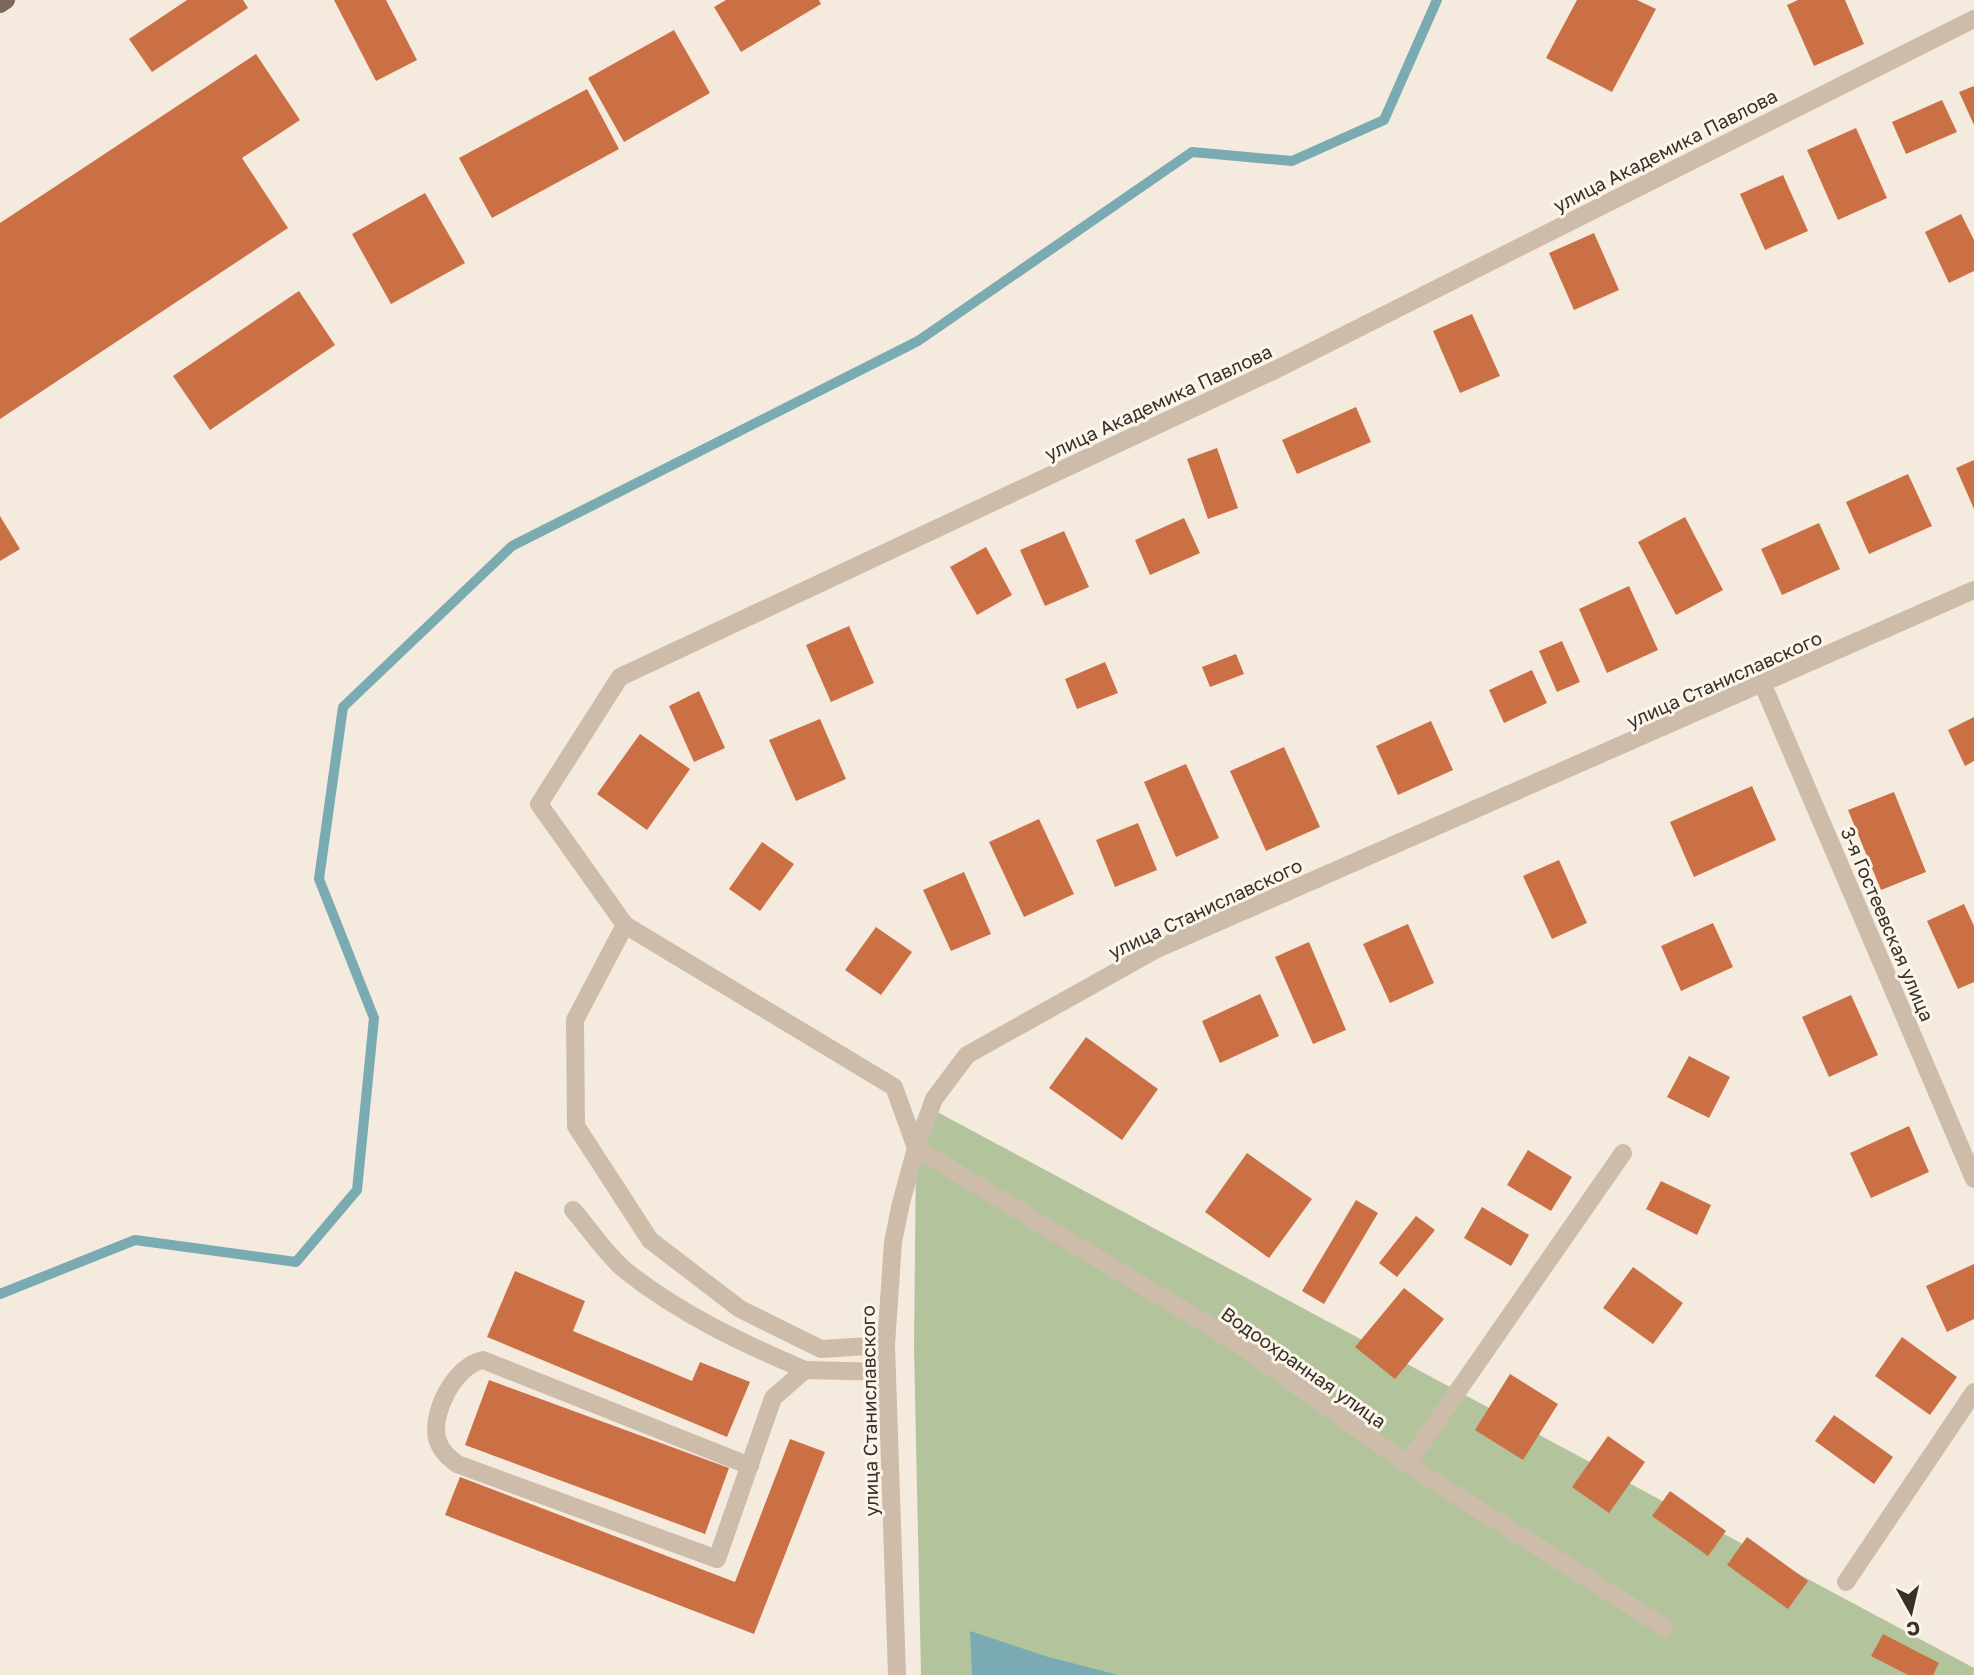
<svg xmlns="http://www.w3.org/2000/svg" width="1974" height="1675" font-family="'Golos Text',sans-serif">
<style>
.green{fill:#b3c49d}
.water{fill:#7babb2}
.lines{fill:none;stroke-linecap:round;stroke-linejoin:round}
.stream{stroke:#7babb2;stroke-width:10}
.building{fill:#cb7044}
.minor{stroke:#cdbca9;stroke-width:18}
.major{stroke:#7c6859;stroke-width:18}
.labels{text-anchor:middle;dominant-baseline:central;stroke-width:6;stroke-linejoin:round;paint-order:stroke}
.street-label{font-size:19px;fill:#393029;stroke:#fbf5eb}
</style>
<rect width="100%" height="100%" fill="#f4ebde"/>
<path class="green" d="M 926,1106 L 1974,1668 L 1974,1675 L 921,1675 L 914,1347 L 916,1148 Z"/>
<path class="water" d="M 970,1631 L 1045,1656 L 1118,1675 L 972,1675 Z"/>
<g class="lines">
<path class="stream" d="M 0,1294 L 135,1240 L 296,1262 L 357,1190 L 374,1018 L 319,879 L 343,707 L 512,546 L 918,341 L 1192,152 L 1292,161 L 1384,120 L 1437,0"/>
</g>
<g class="building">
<path d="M 187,0 L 243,0 L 248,8 L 152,72 L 129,39 Z"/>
<path d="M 334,0 L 386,0 L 417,60 L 376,81 Z"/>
<path d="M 726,0 L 819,0 L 821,4 L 741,52 L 714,7 Z"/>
<path d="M 1577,0 L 1637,0 L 1656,9 L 1612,92 L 1546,58 Z"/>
<path d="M 1798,0 L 1845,0 L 1864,44 L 1814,66 L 1787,5 Z"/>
<path d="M 674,30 L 710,93 L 624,142 L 588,78 Z"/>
<path d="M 256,54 L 300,120 L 242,158 L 288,228 L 0,419 L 0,223 Z"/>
<path d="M 1974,86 L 1974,125 L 1959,92 Z"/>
<path d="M 587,89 L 619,149 L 492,218 L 459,158 Z"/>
<path d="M 1942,100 L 1957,132 L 1906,154 L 1892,122 Z"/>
<path d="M 1856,128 L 1887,198 L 1838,220 L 1807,150 Z"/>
<path d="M 1783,175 L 1808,231 L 1765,250 L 1740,194 Z"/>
<path d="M 425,193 L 465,263 L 391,304 L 352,234 Z"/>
<path d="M 1961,214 L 1974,240 L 1974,271 L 1949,283 L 1925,232 Z"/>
<path d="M 1594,233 L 1619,290 L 1574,310 L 1549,253 Z"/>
<path d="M 299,291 L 335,345 L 210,430 L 173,376 Z"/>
<path d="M 1472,314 L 1500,376 L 1460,393 L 1433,331 Z"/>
<path d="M 1356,407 L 1371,442 L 1297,474 L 1282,440 Z"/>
<path d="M 1217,448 L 1238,508 L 1208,519 L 1187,459 Z"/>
<path d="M 1974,460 L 1974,509 L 1956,468 Z"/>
<path d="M 1908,474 L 1932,526 L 1869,554 L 1846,502 Z"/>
<path d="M 0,516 L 20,549 L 0,561 Z"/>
<path d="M 1685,517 L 1723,590 L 1676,615 L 1638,542 Z"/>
<path d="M 1184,518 L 1200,553 L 1150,575 L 1135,540 Z"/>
<path d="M 1819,523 L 1840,569 L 1782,595 L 1761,549 Z"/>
<path d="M 1064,531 L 1089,587 L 1045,606 L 1020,550 Z"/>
<path d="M 986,547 L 1012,595 L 977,615 L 950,567 Z"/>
<path d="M 1629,586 L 1658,650 L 1607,673 L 1579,609 Z"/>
<path d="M 849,626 L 874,683 L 831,702 L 806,645 Z"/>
<path d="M 1562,641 L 1580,682 L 1557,692 L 1539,651 Z"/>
<path d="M 1236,654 L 1244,674 L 1210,687 L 1202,667 Z"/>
<path d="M 1105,662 L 1118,693 L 1077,709 L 1065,679 Z"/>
<path d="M 1532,670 L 1547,703 L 1504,723 L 1489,690 Z"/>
<path d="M 699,691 L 725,748 L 694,762 L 669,706 Z"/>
<path d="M 1974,717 L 1974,761 L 1965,766 L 1948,730 Z"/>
<path d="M 820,719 L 846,779 L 796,801 L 769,740 Z"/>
<path d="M 1431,721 L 1453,770 L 1398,795 L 1376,746 Z"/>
<path d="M 640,734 L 690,769 L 647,830 L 597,794 Z"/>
<path d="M 1284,747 L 1320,827 L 1266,851 L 1230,771 Z"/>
<path d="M 1186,764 L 1219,838 L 1176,857 L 1144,782 Z"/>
<path d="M 1752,786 L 1776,840 L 1694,877 L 1670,822 Z"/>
<path d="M 1894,792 L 1926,872 L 1881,890 L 1848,810 Z"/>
<path d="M 1039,819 L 1074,894 L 1024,917 L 989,842 Z"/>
<path d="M 1138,823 L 1157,870 L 1115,887 L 1096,840 Z"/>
<path d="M 762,842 L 794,864 L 760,911 L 729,889 Z"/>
<path d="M 1559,860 L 1587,923 L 1552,939 L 1523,876 Z"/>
<path d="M 964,872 L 991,934 L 951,951 L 923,890 Z"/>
<path d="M 1964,904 L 1974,926 L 1974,982 L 1958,989 L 1927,921 Z"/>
<path d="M 1713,923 L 1733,967 L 1681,991 L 1661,946 Z"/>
<path d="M 1408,924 L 1434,983 L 1390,1003 L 1363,944 Z"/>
<path d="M 876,927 L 912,952 L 881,995 L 845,970 Z"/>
<path d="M 1309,942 L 1346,1030 L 1313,1044 L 1275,957 Z"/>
<path d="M 1260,994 L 1279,1036 L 1220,1063 L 1202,1021 Z"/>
<path d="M 1851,995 L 1878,1055 L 1829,1077 L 1802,1017 Z"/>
<path d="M 1086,1037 L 1158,1089 L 1122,1140 L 1049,1088 Z"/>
<path d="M 1689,1056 L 1730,1077 L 1709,1118 L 1667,1097 Z"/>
<path d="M 1909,1126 L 1929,1172 L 1871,1198 L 1850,1153 Z"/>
<path d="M 1528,1150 L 1572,1177 L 1551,1211 L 1507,1185 Z"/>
<path d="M 1247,1153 L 1312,1199 L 1269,1258 L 1205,1212 Z"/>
<path d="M 1661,1181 L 1711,1205 L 1697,1235 L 1646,1209 Z"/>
<path d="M 1356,1200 L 1378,1213 L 1324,1304 L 1302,1291 Z"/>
<path d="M 1482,1207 L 1529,1235 L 1511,1266 L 1464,1238 Z"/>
<path d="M 1416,1216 L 1435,1230 L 1397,1277 L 1379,1263 Z"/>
<path d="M 1974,1264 L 1974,1319 L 1947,1332 L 1926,1286 Z"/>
<path d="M 1633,1267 L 1683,1303 L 1653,1344 L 1603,1308 Z"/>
<path d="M 515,1271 L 585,1301 L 573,1331 L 692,1381 L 700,1362 L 750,1382 L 727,1437 L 487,1337 Z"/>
<path d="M 1404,1288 L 1444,1319 L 1395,1379 L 1355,1347 Z"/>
<path d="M 1902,1337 L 1957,1377 L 1930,1415 L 1875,1376 Z"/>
<path d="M 1510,1374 L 1558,1404 L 1523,1460 L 1475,1430 Z"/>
<path d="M 489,1380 L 729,1468 L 705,1534 L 465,1445 Z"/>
<path d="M 1834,1415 L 1893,1457 L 1874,1484 L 1815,1441 Z"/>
<path d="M 1608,1436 L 1645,1462 L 1609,1513 L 1572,1487 Z"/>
<path d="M 790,1439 L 825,1452 L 754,1634 L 445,1515 L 460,1477 L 735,1582 Z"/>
<path d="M 1670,1491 L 1726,1531 L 1708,1556 L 1652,1516 Z"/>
<path d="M 1747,1537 L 1808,1581 L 1788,1609 L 1727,1565 Z"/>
<path d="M 1883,1634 L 1939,1663 L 1933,1675 L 1908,1675 L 1871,1656 Z"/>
</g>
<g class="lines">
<g class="minor">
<path d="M 1763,685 L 1974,1179"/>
<path d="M 625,925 L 539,804 L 620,677 L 1275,370 L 1974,19"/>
<path d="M 573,1210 C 589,1228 607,1256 626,1271 C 680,1314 742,1343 805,1370"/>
<path d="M 886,1345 L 821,1349 L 740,1309 L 650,1240 L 576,1126 L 575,1020 L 625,925 L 894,1087 L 916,1148 L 1237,1343 L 1407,1464 L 1664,1627"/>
<path d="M 1407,1464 L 1623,1153"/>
<path d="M 750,1466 L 483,1360 C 456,1365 431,1411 437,1438 C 440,1450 448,1457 457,1464 L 717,1559 L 773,1398 L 805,1370 L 887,1372"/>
<path d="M 1846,1582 L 1974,1392"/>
<path d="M 897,1675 L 886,1345 L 893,1242 L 901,1203 L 916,1148 L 934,1099 L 967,1055 L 1157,949 L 1974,590"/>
</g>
<path class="major" d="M 0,4 L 6,0"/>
</g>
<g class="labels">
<g class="street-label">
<text transform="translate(1665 150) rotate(-27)">улица Академика Павлова</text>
<text transform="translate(1158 402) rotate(-25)">улица Академика Павлова</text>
<text transform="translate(1724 679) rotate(-24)">улица Станиславского</text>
<text transform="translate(1205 908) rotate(-25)">улица Станиславского</text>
<text transform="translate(1888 924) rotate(67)">3-я Гостеевская улица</text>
<text transform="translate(1304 1367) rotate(35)">Водоохранная улица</text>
<text transform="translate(869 1411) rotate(-91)">улица Станиславского</text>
</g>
</g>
<g transform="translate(1911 1612) rotate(172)" stroke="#fbf5eb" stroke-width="5" paint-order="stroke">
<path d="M0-5L12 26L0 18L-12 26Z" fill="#393029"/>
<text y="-10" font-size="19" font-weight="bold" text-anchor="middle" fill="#393029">С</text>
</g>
</svg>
